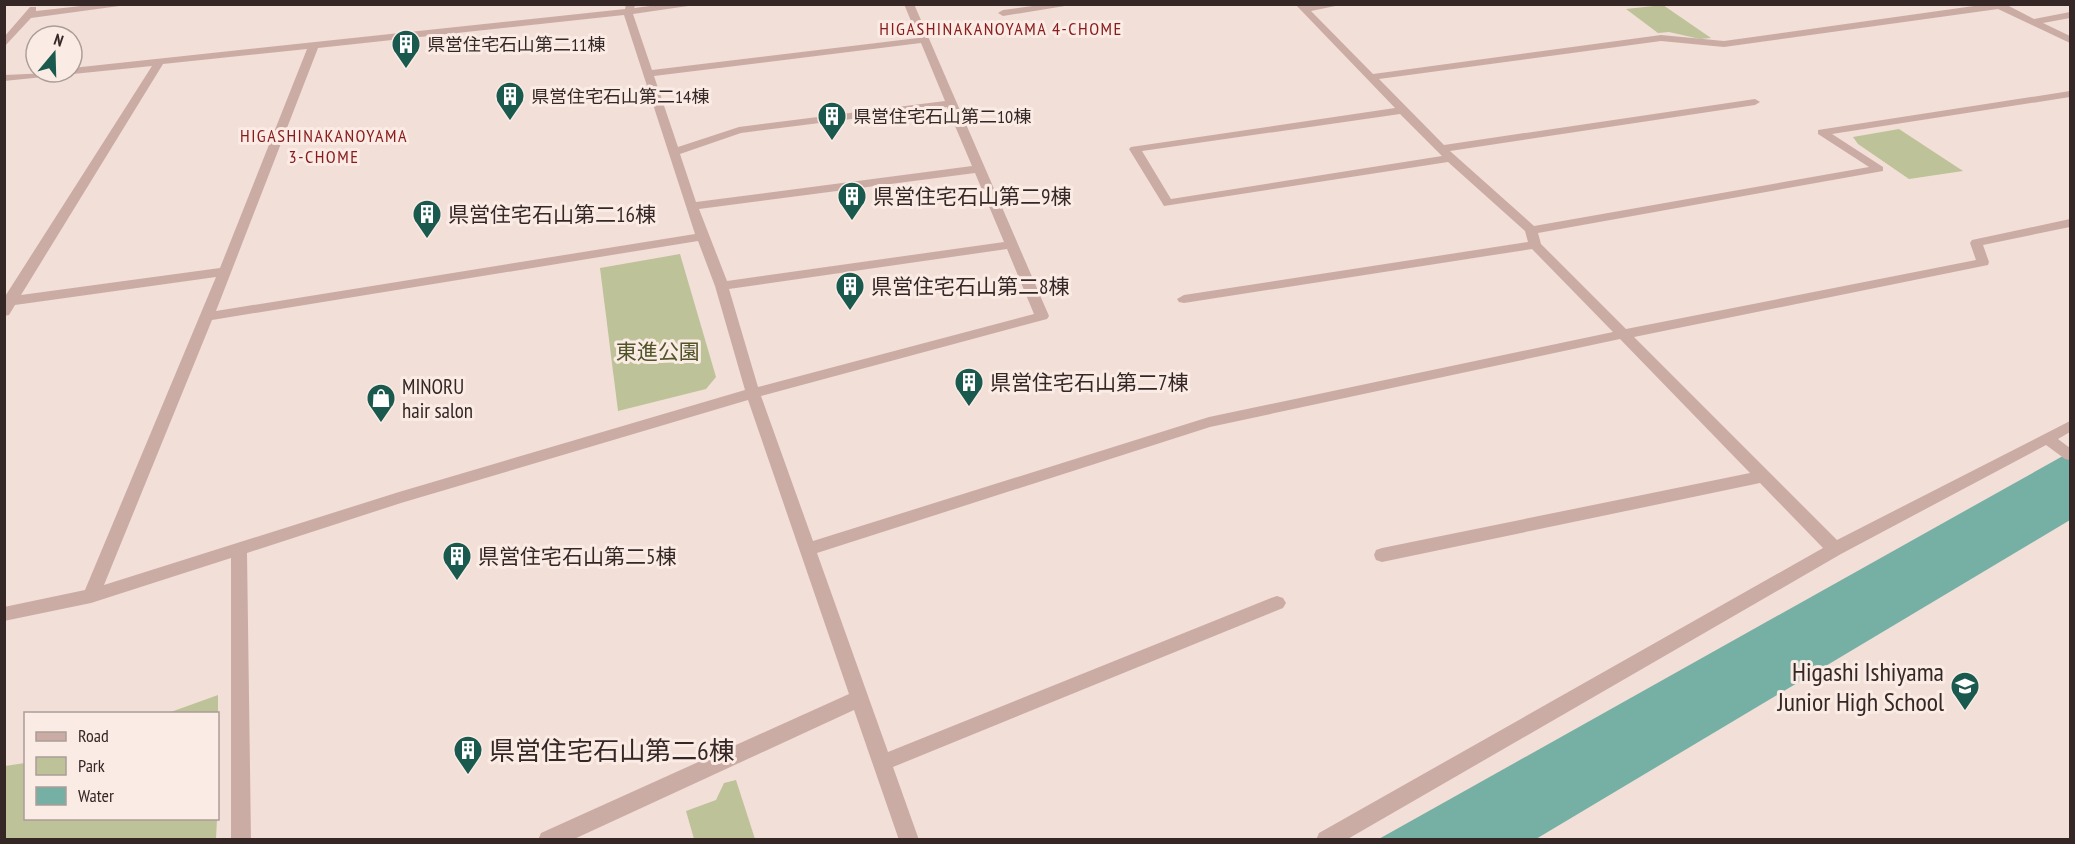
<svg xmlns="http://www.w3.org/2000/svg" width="2075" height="844" font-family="'PT Sans Narrow','Noto Sans JP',sans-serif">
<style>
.green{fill:#bec298}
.water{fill:#76b0a5}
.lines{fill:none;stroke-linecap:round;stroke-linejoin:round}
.street{fill:#cbaca4;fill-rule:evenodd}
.labels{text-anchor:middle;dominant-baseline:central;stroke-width:6;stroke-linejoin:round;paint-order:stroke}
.far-neighbourhood-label{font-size:18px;letter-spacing:1.5px;fill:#881b1c;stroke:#faebe4}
.far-poi-label{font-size:18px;fill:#352726;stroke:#faebe4;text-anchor:start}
.poi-label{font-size:21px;fill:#352726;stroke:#faebe4;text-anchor:start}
.park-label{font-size:21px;fill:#4f5528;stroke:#faebe4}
.near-poi-label{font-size:26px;fill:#352726;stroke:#faebe4;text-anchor:end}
</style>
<rect width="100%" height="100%" fill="#f2dfd8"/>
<g class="green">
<path d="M 1663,5 L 1711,38 L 1700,39 L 1669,32 L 1658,33 L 1626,9 Z"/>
<path d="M 1899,129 L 1963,171 L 1909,179 L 1858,144 L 1853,137 Z"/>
<path d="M 680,254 L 716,377 L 706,389 L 618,411 L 600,268 Z"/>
<path d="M 218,695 L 218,736 L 218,714 L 168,713 Z"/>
<path d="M 25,763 L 26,818 L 217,819 L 216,839 L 5,839 L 5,766 Z"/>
<path d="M 736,780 L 755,839 L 694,839 L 686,811 L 716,800 L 724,783 Z"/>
</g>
<path class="water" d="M 2070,452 L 2070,520 L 1536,839 L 1377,840 Z"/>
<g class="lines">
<g class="street">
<path d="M 99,4 L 134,4 L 31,18 L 4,47 L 4,37 L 30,7 L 36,7 L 36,11 Z"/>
<path d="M 626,4 L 636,4 L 634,8 L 667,4 L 702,4 L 633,14 L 652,70 L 918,38 L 904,4 L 914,4 L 1049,316 L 1047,319 L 761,396 L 813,541 L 1209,417 L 1613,332 L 1532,249 L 1184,303 L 1179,302 L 1177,299 L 1184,295 L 1528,242 L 1525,231 L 1448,162 L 1164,206 L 1129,149 L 1131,147 L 1395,108 L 1295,4 L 1345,4 L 1311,11 L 1373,74 L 1661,35 L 1724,41 L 1988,4 L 2005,4 L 2034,19 L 2070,12 L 2070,18 L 2043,23 L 2070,36 L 2070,43 L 1998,9 L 1724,47 L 1661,41 L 1379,79 L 1444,145 L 1755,99 L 1760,102 L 1755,105 L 1450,151 L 1534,226 L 1869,167 L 1818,134 L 1818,130 L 2070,91 L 2070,97 L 1832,134 L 1883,167 L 1883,171 L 1538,233 L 1541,244 L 1626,329 L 1976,260 L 1970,243 L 1972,240 L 2070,219 L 2070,227 L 1983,245 L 1989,262 L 1988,265 L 1634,337 L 1837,540 L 2070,421 L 2070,432 L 2058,439 L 2070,448 L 2070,460 L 2065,459 L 2046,445 L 1841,554 L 1346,840 L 1316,840 L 1319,833 L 1823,548 L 1760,483 L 1382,562 L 1376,560 L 1374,555 L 1376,550 L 1382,548 L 1750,473 L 1620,339 L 1210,427 L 817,553 L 888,752 L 1271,598 L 1277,596 L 1283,598 L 1286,603 L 1283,608 L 893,767 L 919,840 L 899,840 L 854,710 L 572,840 L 538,840 L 541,833 L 849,694 L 748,400 L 401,503 L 247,553 L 251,840 L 231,840 L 231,558 L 91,603 L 4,621 L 4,607 L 85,590 L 216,277 L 15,305 L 9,315 L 4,316 L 4,298 L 152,66 L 4,81 L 4,75 L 72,72 L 72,68 L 625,9 ZM 624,15 L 695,234 L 216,311 L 318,48 ZM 921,43 L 945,101 L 739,127 L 678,147 L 654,76 ZM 307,49 L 220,268 L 21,295 L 163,64 ZM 947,107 L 972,166 L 696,202 L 680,154 L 741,133 ZM 1400,114 L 1442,156 L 1171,199 L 1142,151 ZM 975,173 L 1004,242 L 727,281 L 699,209 ZM 698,241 L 715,286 L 745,390 L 399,492 L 104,585 L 212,320 ZM 1007,249 L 1034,314 L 758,387 L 729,289 Z"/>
<path d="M 1047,4 L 1077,4 L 1003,16 L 998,13 L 1003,10 Z"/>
</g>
</g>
<defs>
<g id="building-pin" transform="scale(1.5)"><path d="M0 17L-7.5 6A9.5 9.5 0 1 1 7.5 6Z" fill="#1a594d" stroke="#faebe4"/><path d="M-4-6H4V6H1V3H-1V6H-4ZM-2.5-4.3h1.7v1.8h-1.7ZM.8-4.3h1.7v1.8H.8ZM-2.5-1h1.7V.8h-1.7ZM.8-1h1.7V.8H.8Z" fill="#fff"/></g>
<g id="shop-pin" transform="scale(1.5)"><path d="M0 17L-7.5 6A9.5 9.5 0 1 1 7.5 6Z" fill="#1a594d" stroke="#faebe4"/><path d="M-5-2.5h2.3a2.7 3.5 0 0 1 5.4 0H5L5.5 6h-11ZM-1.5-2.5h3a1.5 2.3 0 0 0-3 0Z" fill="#fff"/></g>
<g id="school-pin" transform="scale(1.5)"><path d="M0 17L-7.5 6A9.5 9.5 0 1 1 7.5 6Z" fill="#1a594d" stroke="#faebe4"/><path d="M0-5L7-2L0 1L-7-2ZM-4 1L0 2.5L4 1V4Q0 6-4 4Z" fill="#fff"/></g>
</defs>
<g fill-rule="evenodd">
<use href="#building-pin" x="406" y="44"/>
<use href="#building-pin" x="510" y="96"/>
<use href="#building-pin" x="832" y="116"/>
<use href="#building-pin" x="852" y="196"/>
<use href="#building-pin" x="427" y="214"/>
<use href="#building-pin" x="850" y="286"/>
<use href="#building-pin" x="969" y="382"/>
<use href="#shop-pin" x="381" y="398"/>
<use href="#building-pin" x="457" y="556"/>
<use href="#school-pin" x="1965" y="686"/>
<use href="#building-pin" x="468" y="750"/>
</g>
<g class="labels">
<g class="far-neighbourhood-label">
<text x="1001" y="28">HIGASHINAKANOYAMA 4-CHOME</text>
<text x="324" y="135">HIGASHINAKANOYAMA<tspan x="324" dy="21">3-CHOME</tspan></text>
</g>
<g class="far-poi-label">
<text x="427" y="44">県営住宅石山第二11棟</text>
<text x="531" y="96">県営住宅石山第二14棟</text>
<text x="853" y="116">県営住宅石山第二10棟</text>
</g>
<g class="poi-label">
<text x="873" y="196">県営住宅石山第二9棟</text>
<text x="448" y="214">県営住宅石山第二16棟</text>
<text x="871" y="286">県営住宅石山第二8棟</text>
<text x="990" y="382">県営住宅石山第二7棟</text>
<text x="402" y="386">MINORU<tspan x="402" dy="24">hair salon</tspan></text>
<text x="478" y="556">県営住宅石山第二5棟</text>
</g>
<g class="park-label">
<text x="658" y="351">東進公園</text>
</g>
<g class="near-poi-label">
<text x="1944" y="671">Higashi Ishiyama<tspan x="1944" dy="30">Junior High School</tspan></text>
<text x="489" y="750" text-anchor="start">県営住宅石山第二6棟</text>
</g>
</g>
<rect width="2075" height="844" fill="none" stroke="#352726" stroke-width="12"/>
<rect x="24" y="712" width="195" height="108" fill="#faebe4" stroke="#ab9d98" stroke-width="1.5"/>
<rect x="36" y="732" width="30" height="9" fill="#cbaca4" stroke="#ab9d98" stroke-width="1.5"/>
<text x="78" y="742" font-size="18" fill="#352726">Road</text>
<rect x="36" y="757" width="30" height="18" fill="#bec298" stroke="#ab9d98" stroke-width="1.5"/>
<text x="78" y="772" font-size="18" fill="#352726">Park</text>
<rect x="36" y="787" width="30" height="18" fill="#76b0a5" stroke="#ab9d98" stroke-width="1.5"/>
<text x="78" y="802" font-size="18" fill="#352726">Water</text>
<g transform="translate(54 54) rotate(19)"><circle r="28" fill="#faebe4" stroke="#ab9d98" stroke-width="1.5"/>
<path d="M0-4.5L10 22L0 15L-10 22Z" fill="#1a594d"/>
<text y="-9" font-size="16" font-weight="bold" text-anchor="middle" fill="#352726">N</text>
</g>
</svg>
